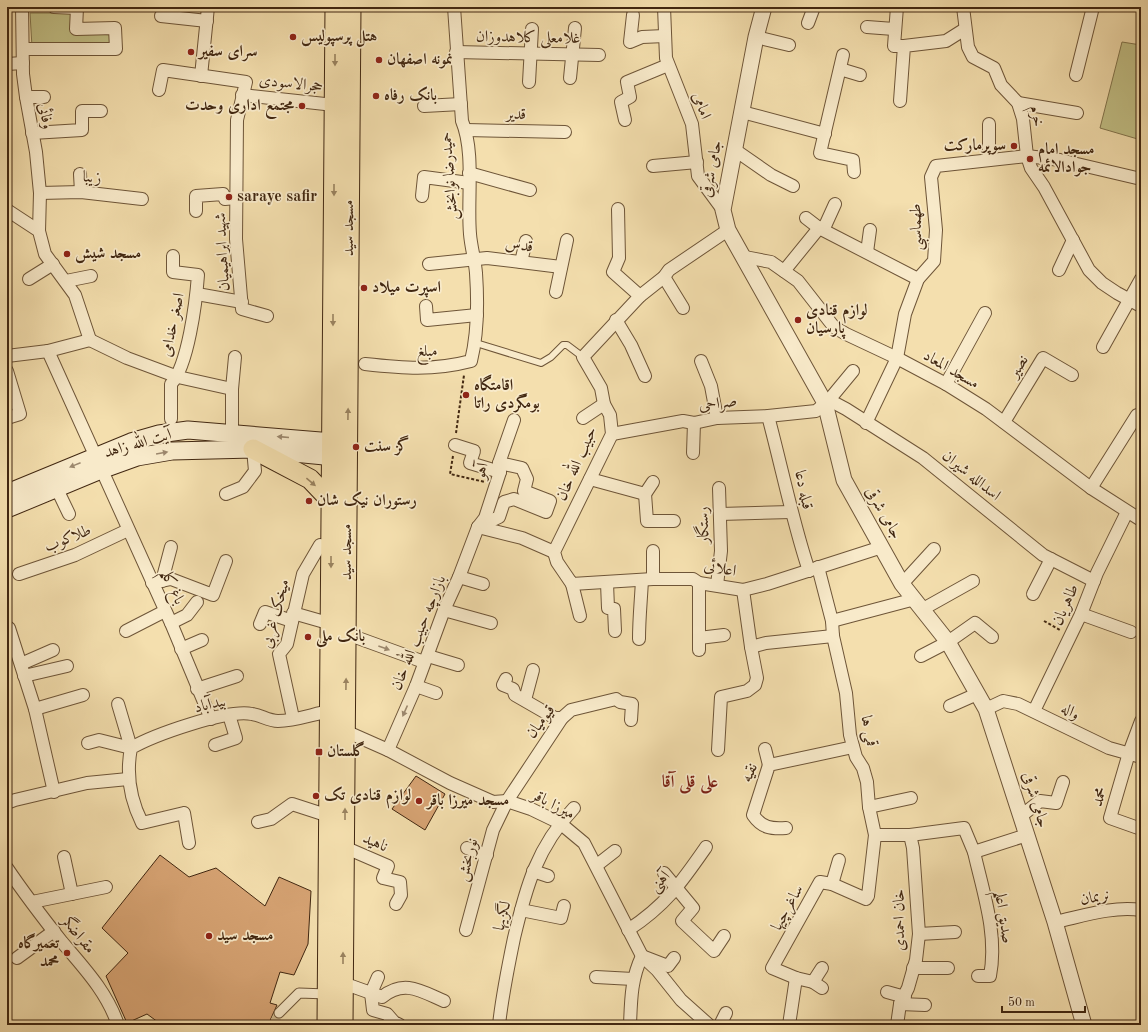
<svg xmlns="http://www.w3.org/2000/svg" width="1148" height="1032" font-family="'Old Standard TT',Amiri,serif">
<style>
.green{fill:#c2c086;stroke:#82744c}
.building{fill:#d6a373;stroke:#412711}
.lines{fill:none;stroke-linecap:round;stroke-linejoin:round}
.pedestrian-tunnel{stroke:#d0ba8f;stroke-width:9;stroke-dasharray:9 4.5;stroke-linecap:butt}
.service-casing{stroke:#6e5538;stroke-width:8}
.pedestrian-casing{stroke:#6e5538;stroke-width:11}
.minor-casing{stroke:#6e5538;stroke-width:14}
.tertiary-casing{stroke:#6e5538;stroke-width:17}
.secondary-casing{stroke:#412711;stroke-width:19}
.primary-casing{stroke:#412711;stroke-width:21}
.path{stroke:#412711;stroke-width:2;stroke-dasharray:3 2;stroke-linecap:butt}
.service{stroke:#f8eaca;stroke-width:6}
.pedestrian{stroke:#f8eaca;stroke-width:9}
.minor{stroke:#f8eaca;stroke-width:12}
.tertiary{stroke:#f8eaca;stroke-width:15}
.secondary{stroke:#f8eaca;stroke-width:17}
.primary{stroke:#f4dfae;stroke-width:19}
.oneway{fill:#9a8360}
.oneway2{fill:#9c886e}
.poi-dot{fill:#8f2418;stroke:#f8eaca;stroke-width:1.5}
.labels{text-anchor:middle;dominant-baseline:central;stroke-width:3.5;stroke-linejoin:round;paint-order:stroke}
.poi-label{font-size:16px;font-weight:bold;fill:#412711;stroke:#f8eaca;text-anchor:start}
.street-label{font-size:16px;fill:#412711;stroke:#f8eaca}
.neighbourhood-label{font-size:17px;font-weight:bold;fill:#7a1f14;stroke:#f8eaca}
</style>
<rect width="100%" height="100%" fill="#f4dfae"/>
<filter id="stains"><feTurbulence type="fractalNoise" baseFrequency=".005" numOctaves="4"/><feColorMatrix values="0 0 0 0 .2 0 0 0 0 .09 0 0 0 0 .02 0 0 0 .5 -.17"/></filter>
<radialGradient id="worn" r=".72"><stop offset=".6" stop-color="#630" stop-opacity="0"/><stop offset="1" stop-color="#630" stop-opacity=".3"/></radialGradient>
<g class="green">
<path d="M 30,13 L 73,13 L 75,33 L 114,35 L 114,45 L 32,47 Z"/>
<path d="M 1122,42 L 1141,45 L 1141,140 L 1100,128 Z"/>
</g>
<g class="building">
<path d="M 416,776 L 445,794 L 425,830 L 392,809 Z"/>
<path d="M 160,855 L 189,877 L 216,868 L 265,906 L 279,877 L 311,891 L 308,944 L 294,975 L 280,972 L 270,1003 L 277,1005 L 268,1025 L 162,1025 L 147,1014 L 127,1023 L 106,976 L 128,953 L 102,928 Z"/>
</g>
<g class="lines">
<path class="pedestrian-tunnel" d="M 273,1025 L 279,1013"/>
<g class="service-casing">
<path id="service" d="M 476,343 L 541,363 L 551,357 L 563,345 L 567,345 L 583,357"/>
</g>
<g class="pedestrian-casing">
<path id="pedestrian" d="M 279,1013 L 299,993 L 327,994"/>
</g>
<g class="minor-casing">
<g id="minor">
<path d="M 22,7 L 23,74 L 26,97 L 36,152 L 40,193 L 39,231"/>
<path d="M 664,7 L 666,58 L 692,124 L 698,176 L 723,210"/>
<path d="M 897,7 L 894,46 L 904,46"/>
<path d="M 963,7 L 968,47 L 973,57 L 994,68 L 1001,85 L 1018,103 L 1023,119 L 1027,156 L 1031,168 L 1044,187 L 1089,270 L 1102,283 L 1117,293 L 1141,306"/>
<path d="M 633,15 L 630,42 L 642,37 L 665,36"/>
<path d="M 161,16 L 207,21"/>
<path d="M 808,23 L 814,7"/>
<path d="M 867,27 L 894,29"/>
<path d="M 756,37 L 789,45"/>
<path d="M 23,49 L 116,49 L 115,28 L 76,29 L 77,8 L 54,7"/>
<path d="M 456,52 L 599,55"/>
<path d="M 843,55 L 820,153 L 853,160 L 854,172"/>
<path d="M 7,64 L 23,63"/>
<path d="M 840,69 L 860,75"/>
<path d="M 1076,75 L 1093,7"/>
<path d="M 201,76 L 208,7"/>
<path d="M 570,78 L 575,28"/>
<path d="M 529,82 L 532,29"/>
<path d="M 159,90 L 163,70 L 246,82 L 237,120 L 236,239 L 242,309 L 267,316"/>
<path d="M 242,95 L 334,105"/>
<path d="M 26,97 L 44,97"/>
<path d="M 900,101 L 904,46 L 946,41 L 965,29"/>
<path d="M 1018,103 L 1077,113"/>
<path d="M 424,106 L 461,104"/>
<path d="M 742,112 L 825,134"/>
<path d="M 625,120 L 621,102 L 630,97 L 627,82 L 668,65"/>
<path d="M 989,124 L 989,160"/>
<path d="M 466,130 L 565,132"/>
<path d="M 32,133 L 82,130 L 82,111 L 101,111"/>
<path d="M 735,150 L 771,175 L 793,186"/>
<path d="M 653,166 L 697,162"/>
<path d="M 469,173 L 530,190"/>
<path d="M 80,174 L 81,192"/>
<path d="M 40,193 L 81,192 L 142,199"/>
<path d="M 422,196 L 424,177 L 469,183"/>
<path d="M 618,209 L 619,258 L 613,272 L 640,296"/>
<path d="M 7,210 L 39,231 L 45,254 L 75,295 L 90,340"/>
<path d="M 196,211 L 196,196 L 223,194 L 225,199 L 236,198"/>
<path d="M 806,218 L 819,228 L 918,279"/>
<path d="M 728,230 L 669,270 L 664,277 L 640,296 L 583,357 L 601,388 L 604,404 L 610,415 L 612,434 L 554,552 L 557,562 L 572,584 L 653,579 L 693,579 L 699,583 L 743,590 L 767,584 L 882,547"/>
<path d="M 867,252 L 870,230"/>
<path d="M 745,257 L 771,262 L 798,281 L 834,327 L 846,334 L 897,358 L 946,384 L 986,409 L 1091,488 L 1141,520"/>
<path d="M 521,262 L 526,241"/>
<path d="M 429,264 L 487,258 L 561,267"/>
<path d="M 1059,270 L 1073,240"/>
<path d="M 784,271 L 819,228 L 825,226 L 835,204"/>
<path d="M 664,277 L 683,308"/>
<path d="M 29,279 L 53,264"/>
<path d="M 66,281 L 91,276"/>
<path d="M 556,292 L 567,240"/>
<path d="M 197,294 L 242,302"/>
<path d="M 426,306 L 427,320 L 477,315"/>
<path d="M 616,320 L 631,345 L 645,376"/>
<path d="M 90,340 L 127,358 L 178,377 L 232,389"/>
<path d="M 1103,347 L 1141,279"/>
<path d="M 48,351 L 171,623 L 211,719"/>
<path d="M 7,356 L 48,351 L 90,340"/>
<path d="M 701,361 L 711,386 L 717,418"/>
<path d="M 365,364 C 402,368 433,371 471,361 C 478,333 478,302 476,273 C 475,260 471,247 470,234 C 467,200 475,152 462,121 L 454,7"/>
<path d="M 7,371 L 20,414 L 7,418"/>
<path d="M 946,384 L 985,313"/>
<path d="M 829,400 L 853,371"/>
<path d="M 768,416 C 782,468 792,520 809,571"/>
<path d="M 583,418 L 604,404"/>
<path d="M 171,419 L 171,384 C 188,366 196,302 198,275 L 173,272 L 173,256"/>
<path d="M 1004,422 L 1043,358 L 1072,375"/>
<path d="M 866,423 L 897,358 L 905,314 L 918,279 L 934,261 L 936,230 L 931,177 L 936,166 L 1027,156 L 1060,160 L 1141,179"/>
<path d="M 232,432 L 232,389 L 235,357"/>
<path d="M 612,434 L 683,421 L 694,423 L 717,418 L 768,416 L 816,411 L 829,400 L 846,409 L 923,458 L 1043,555 L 1094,581"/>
<path d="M 455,445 L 474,451 L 470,463 L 500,472"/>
<path d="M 693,453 L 694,423"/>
<path d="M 590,479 L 645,494 L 653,482"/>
<path d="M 1091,488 L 1137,415"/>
<path d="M 57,489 L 69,514"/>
<path d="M 226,494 L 243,487 L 255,471 L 253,449"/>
<path d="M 645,494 L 647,521 L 674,521"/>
<path d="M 720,514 L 791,512"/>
<path d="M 478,527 L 499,517 L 504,502 L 514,499 L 546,512 L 550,501 L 524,491 L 527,479 L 522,468 L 499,463"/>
<path d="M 478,527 L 522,538 L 554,552"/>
<path d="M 818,567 L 832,621 L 833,636 L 846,693 L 850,735 L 856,757 L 863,768 L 867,782 L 869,807 L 875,835 L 868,896 L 866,899 L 832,884 L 820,882 L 772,968 L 796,978 L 813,982 L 822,988"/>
<path d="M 19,574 L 75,555 L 128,530"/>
<path d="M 459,577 L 483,584"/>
<path d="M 653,579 L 653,551"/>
<path d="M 162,581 L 171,547"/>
<path d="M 152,583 L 171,579 L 213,595 L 226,561"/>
<path d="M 607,583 L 608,608 L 614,609 L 615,631"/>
<path d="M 699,583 L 699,638 L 724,635"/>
<path d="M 572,584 L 580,616"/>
<path d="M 902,584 L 934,549"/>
<path d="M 717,585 L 721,551 L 719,488"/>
<path d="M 1033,594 L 1051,559"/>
<path d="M 923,609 L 973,581"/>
<path d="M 444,610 L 491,623"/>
<path d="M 293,613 L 321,621"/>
<path d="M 1081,614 L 1131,632"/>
<path d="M 832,621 L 915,599"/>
<path d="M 171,623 L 187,615 L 197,602"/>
<path d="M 260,624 L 265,612 L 292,621"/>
<path d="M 9,628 L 35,709 L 54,792"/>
<path d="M 126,631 L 165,611"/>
<path d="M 347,634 L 424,662"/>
<path d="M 699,638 L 699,650"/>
<path d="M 639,639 C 639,619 641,600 642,580"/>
<path d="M 751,647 L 766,643 L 833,636"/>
<path d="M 181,649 L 202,640"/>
<path d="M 428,656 L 458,665"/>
<path d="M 921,656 L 948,642 L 975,623 L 992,637"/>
<path d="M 21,664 L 53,650"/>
<path d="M 24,676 L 67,666"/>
<path d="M 506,679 L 503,685 L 513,689 L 515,695 L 555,718 L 562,718"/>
<path d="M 416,686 L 436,693"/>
<path d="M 197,689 L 237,676"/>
<path d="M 525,700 L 533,670"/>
<path d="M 950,706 L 977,694"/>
<path d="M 35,709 L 83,695"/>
<path d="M 986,709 L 1003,701 L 1018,704 L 1109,748 L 1141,757"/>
<path d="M 1034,711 L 1081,614 L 1097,573 L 1127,512"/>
<path d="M 293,718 L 279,654 L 287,644 L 303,574 L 320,545"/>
<path d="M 1141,721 L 1129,753 L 1110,818 L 1141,829"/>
<path d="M 345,731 L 388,750 L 450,783 L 493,802 L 507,801 L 531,809 L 560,823 L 584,843 L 642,956 L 657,970 L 681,1000 L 709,1025"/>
<path d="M 88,743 L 99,740 L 131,748 L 118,704"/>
<path d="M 215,745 L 236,738 L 229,715"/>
<path d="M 765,749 L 769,765"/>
<path d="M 388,750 L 416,686 L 444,610 L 459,577 L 478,527 L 485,518 L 500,472 L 499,463 L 514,420"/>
<path d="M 718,750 L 721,697 L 747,691 L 755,685 L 757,678 L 751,647 L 743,590"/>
<path d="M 7,803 L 15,800 L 87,783 L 128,779"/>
<path d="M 869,807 L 911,798"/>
<path d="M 1021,816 L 1040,801 L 1056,803 L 1063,782"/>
<path d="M 258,822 L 271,819 L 292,804 L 329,816"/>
<path d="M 786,828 C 771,829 762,828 753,815 L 769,765 L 853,747"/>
<path d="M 875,835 L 910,835 L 964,828 L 974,852 L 1027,835"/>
<path d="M 189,843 L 184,813 L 142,823 C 130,799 126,774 131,748 C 154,735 226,709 252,714 C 261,715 268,721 278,721 C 295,721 313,714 330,711"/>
<path d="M 344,847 L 388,866 L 383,878 L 400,882 L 401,895 L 396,904"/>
<path d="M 467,848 L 487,855"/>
<path d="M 974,852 C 983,892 998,934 990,976 L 978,976"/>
<path d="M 64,857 L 72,894"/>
<path d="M 597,865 L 615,851"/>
<path d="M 7,868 C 24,893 43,918 62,942 C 84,968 107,992 118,1025"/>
<path d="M 533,871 L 548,876"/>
<path d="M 664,873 L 693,908 L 682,921 L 714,951 L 724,936"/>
<path d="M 832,884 L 839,860"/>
<path d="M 32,902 L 106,887"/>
<path d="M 521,910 L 561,918 L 564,906"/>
<path d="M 1055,922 C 1083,916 1112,906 1141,910"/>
<path d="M 466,930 L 493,830 L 507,801 L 562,718 L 571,710 L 616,699 L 620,702 L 632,704 L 631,720"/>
<path d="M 628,930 C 666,905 681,883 706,847"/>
<path d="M 919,934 L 955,932"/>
<path d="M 17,958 L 54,931"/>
<path d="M 913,968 L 948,968"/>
<path d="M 378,977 L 371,993 L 373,1010 L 387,1014 L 394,1022 L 400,1025"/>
<path d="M 596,977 L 633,979"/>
<path d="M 813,982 L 822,968"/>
<path d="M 343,983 L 382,997 C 404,979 421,991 444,1001"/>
<path d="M 887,992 L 905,997"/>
<path d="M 900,1004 L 925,1005"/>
<path d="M 499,1025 C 502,996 508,967 514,938 C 526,887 537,847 574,808"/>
<path d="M 630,1025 C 631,1000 631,979 642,956 L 668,966 L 674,958"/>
<path d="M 720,1025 L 726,1013"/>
<path d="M 789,1025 L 796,978"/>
<path d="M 897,1025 L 900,1004 L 908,988 L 916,960 L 919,934 L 913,848 L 910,835"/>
</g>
</g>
<g class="tertiary-casing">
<path id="tertiary" d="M 764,7 L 756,37 L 723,210 L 728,230 L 825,403 L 844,480 L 902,584 L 948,642 L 986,709 L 1055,922 L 1084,1025"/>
</g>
<g class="secondary-casing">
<g id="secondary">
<path d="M 7,493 L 131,442 L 159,434 L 188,430 L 345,443"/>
<path d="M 7,509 L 101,470 L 137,457 L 172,451 L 253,449 L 345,458"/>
</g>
</g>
<g class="primary-casing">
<g id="primary">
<path d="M 253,449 L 310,479 L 331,501"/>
<path d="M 327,1025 L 335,7"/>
<path d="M 343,1025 L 351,7"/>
</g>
</g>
<g class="path">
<path d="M 456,433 L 464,375"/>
<path d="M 453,456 L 450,474 L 485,482"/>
<path d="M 1044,621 L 1060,630"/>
</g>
<use href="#service" class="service"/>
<use href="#pedestrian" class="pedestrian"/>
<use href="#minor" class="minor"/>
<use href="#tertiary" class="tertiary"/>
<use href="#secondary" class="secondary"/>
<use href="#primary" class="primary"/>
</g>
<defs><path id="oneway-solid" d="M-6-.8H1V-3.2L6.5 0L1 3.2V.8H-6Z"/></defs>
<g class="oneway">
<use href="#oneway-solid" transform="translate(335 60) rotate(90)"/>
<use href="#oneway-solid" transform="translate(334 190) rotate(90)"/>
<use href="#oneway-solid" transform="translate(333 320) rotate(90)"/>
<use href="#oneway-solid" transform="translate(348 414) rotate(-89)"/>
<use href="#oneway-solid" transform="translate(311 482) rotate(40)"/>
<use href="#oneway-solid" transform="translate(331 562) rotate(90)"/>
<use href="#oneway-solid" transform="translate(346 684) rotate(-89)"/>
<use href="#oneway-solid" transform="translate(345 814) rotate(-90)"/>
<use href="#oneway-solid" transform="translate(343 958) rotate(-90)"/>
</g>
<g class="oneway2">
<use href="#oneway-solid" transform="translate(283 437) rotate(-175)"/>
<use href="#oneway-solid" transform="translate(162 453) rotate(-10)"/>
<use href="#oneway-solid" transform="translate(75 465) rotate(158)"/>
<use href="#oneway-solid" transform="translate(384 648) rotate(20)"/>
<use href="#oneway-solid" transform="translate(405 711) rotate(114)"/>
</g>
<g class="poi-dot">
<circle cx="293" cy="37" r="4"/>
<circle cx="191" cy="52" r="4"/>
<circle cx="379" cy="60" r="4"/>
<circle cx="376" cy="96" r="4"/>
<circle cx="302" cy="106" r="4"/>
<circle cx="1014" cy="146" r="4"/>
<circle cx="1030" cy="159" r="4"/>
<circle cx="229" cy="197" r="4"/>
<circle cx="67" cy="254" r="4"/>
<circle cx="364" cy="288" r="4"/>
<circle cx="798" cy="320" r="4"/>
<circle cx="466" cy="395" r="4"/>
<circle cx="356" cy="447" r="4"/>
<circle cx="309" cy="501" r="4"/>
<circle cx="308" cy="637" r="4"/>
<rect x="315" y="748" width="8" height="8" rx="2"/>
<circle cx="316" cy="796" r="4"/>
<circle cx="419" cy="801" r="4"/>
<circle cx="209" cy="936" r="4"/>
<circle cx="67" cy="953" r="4"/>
</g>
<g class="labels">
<g class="poi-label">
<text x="301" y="37">هتل پرسپولیس</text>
<text x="199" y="52">سرای سفیر</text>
<text x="387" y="60">نمونه اصفهان</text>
<text x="384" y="96">بانک رفاه</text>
<text x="294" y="106" text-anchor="end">مجتمع اداری وحدت</text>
<text x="1006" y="146" text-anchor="end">سوپرمارکت</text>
<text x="1038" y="150">مسجد امام<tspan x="1038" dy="18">جوادالائمه</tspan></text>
<text x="237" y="197">saraye safir</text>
<text x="75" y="254">مسجد شیش</text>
<text x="372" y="288">اسپرت میلاد</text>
<text x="806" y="311">لوازم قنادی<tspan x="806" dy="18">پارسیان</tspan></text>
<text x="474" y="386">اقامتگاه<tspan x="474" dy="18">بومگردی راتا</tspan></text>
<text x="364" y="447">گز سنت</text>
<text x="317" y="501">رستوران نیک شان</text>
<text x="316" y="637">بانک ملی</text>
<text x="327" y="752">گلستان</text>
<text x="324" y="796">لوازم قنادی تک</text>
<text x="427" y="801">مسجد میرزا باقر</text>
<text x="217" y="936">مسجد سید</text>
<text x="59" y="944" text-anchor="end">تعمیرگاه<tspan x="59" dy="18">محمد</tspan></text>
</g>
<g class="street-label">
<text transform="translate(528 38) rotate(1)">غلامعلی کلاهدوزان</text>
<text transform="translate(291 84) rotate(6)">حجرالاسودی</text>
<text transform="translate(701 106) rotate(70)">امامی</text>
<text transform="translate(516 115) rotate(1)">قدیر</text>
<text transform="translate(45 116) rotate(80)">وفائی</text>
<text transform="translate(1036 116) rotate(77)">خرم</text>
<text transform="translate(712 169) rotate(-79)">جامی شرقی</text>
<text transform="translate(450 176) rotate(-94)">حمیدرضا نوابخش</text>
<text transform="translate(92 178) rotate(4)">زیبا</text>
<text transform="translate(917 227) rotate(-92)">طهماسبی</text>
<text transform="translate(349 228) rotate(-90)">مسجد سید</text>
<text transform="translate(519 246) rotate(7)">قدس</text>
<text transform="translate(223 252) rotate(-93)">شهید ابراهیمیان</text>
<text transform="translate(173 325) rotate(-78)">اصغر خدامی</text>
<text transform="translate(427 352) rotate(-2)">مبلغ</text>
<text transform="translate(1019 367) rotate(-58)">نصیر</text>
<text transform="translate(951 370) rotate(30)">مسجد المعاد</text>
<text transform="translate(718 404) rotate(-6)">صراحی</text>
<text transform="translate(138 444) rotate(-16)">آیت الله زاهد</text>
<text transform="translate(577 464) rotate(-66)">حبیب الله خان</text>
<text transform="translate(482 471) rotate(-78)">آهو</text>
<text transform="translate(971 476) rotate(39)">اسدالله شیران</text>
<text transform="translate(803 490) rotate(78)">قبله دعا</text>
<text transform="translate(883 513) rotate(60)">جامی شرقی</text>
<text transform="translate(704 525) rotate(-91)">رستگار</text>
<text transform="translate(68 539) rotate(-22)">طلاکوب</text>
<text transform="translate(347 552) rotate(-90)">مسجد سید</text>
<text transform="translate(720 569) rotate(11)">اعلائی</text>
<text transform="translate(172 587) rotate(65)">باغ کلم</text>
<text transform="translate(1066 605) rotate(-66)">طاهریان</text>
<text transform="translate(276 614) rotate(-75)">میخک غربی</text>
<text transform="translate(419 633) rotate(-68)">بازارچه حبیب الله خان</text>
<text transform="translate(210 705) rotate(-13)">بیدآباد</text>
<text transform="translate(1070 712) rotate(27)">واله</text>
<text transform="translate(541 722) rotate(-53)">قیومیان</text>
<text transform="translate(868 731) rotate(80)">قمی ها</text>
<text transform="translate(750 773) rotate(-66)">نقیه</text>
<text transform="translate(1100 797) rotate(-74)">محمد</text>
<text transform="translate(1035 800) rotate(73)">جامی شرقی</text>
<text transform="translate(553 805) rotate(28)">میرزا باقر</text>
<text transform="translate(375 843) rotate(24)">ناهید</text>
<text transform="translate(468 860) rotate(-75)">نوربخش</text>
<text transform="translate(660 882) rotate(-48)">آهنی</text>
<text transform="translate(1095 898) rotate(-10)">نریمان</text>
<text transform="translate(788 908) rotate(-61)">ساغرچیها</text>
<text transform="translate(503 916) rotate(-76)">لگزیها</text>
<text transform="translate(1003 917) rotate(81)">صدیق اعلم</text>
<text transform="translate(900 920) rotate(-91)">خان احمدی</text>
<text transform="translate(78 935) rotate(51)">مقراضگر</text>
</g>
<g class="neighbourhood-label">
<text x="690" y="782">علی قلی آقا</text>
</g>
</g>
<rect width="1148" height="1032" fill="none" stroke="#f4dfae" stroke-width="24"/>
<rect x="8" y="8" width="1132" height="1016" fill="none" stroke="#412711" stroke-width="2"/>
<rect x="12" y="12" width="1124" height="1008" fill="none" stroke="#412711"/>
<path d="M1002 1006v6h83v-6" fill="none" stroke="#412711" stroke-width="2"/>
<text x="1008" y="1006" font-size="12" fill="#412711" stroke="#f8eaca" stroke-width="3" paint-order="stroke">50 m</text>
<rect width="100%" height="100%" filter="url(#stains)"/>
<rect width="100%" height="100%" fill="url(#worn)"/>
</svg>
